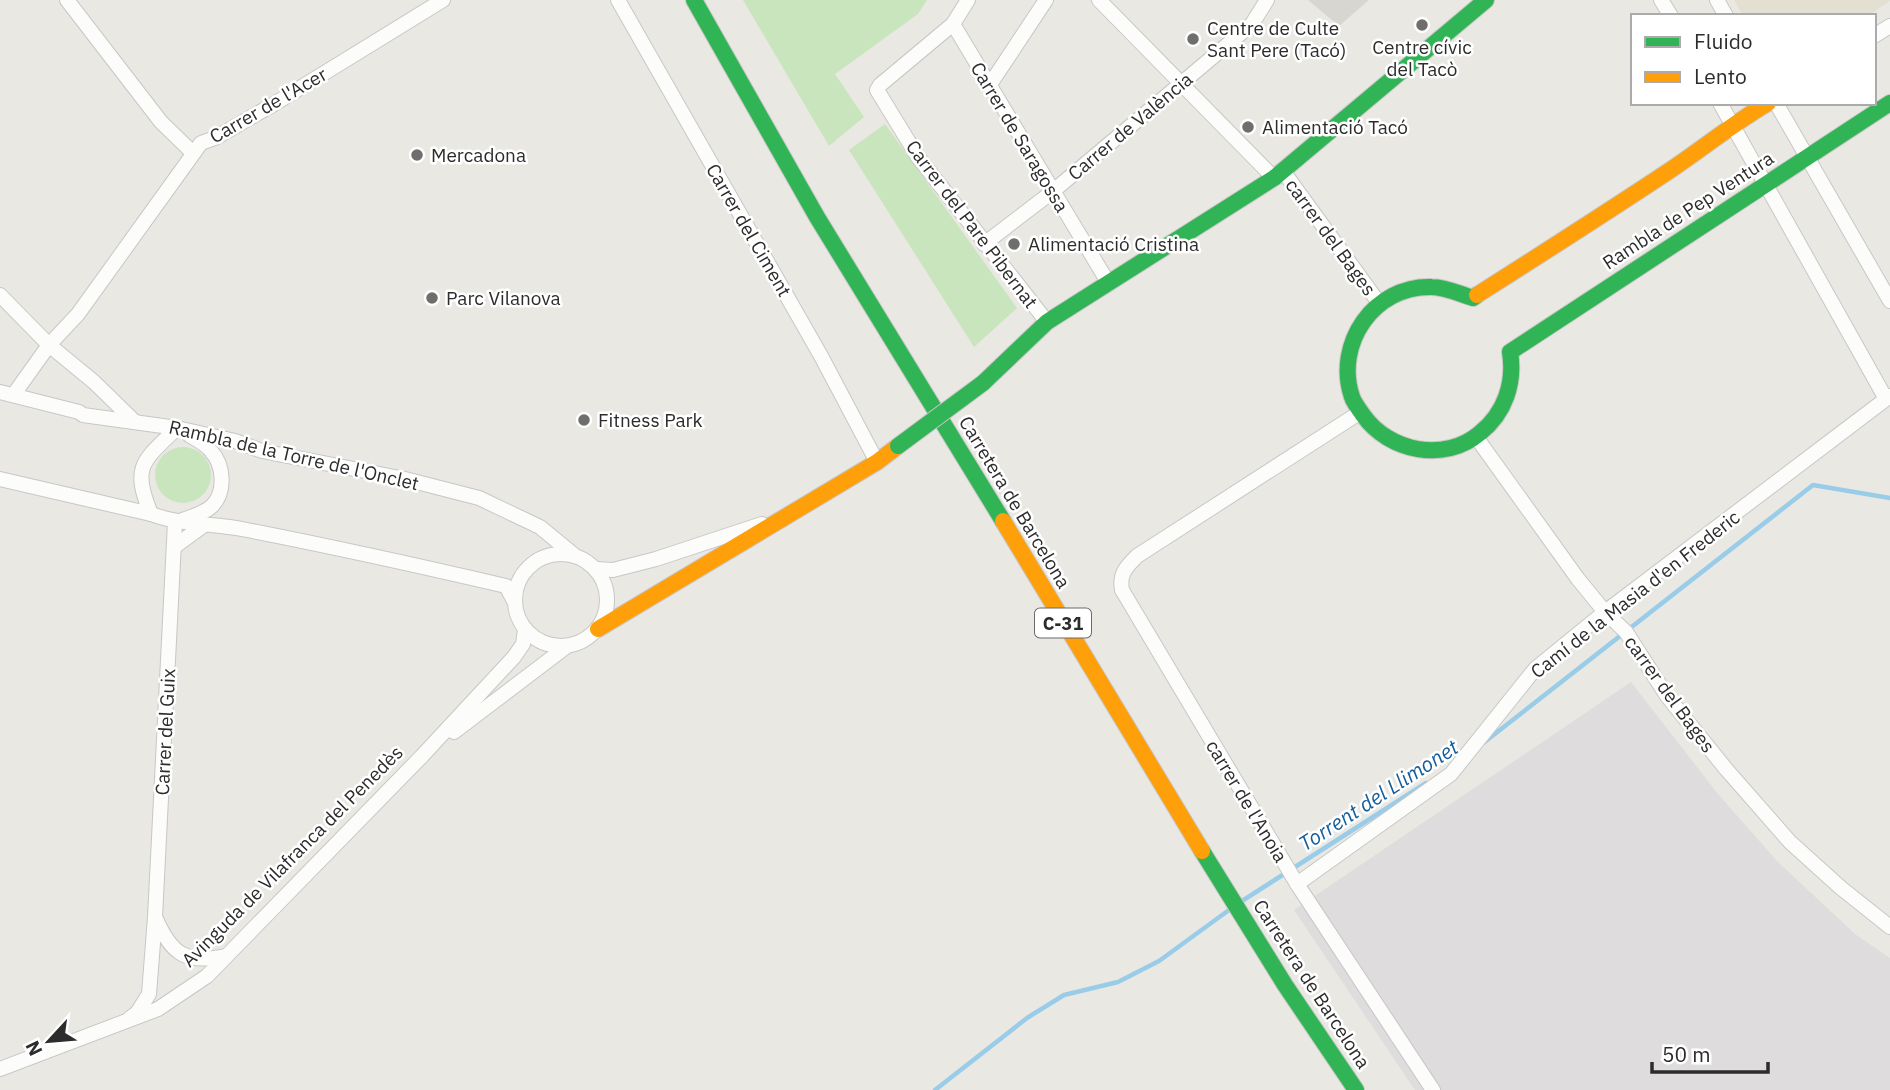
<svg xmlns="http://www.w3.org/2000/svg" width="1890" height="1090" font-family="'IBM Plex Sans',sans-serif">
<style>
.industrial{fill:#dfdcdd}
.education{fill:#e4e0d1}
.green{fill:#c8e5bd}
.plaza{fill:#d8d6d0}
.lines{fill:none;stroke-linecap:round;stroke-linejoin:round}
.stream{stroke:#99cce9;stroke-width:4.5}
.street-casing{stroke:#c7c7c7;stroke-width:16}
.fast-casing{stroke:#c7c7c7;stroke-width:18}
.slow-casing{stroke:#c7c7c7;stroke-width:18}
.street{stroke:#fcfcfb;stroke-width:14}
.fast{stroke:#30b455;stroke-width:16}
.slow{stroke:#ff9f0a;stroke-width:16}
.fast-bridge-casing{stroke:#c7c7c7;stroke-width:18;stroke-linecap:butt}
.fast-bridge{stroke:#30b455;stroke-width:16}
.poi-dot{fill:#6e6e6c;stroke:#fff;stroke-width:2.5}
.labels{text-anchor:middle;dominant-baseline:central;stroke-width:5;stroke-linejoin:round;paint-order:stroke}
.shield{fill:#fff;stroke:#6b6b6b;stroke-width:2}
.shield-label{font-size:18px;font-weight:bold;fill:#2c2c2c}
.poi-label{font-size:19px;fill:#2c2c2c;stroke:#fff;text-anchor:start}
.street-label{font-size:19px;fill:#2c2c2c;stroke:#fff}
.water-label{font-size:21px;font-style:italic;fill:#125d9b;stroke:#fff}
</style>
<rect width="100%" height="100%" fill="#eae8e2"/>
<path class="industrial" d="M 1631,682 L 1718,794 L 1777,861 L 1855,934 L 1890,958 L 1890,1090 L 1415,1090 L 1294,910 Z"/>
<path class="education" d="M 1734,0 L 1890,0 L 1890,1 L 1868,16 L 1743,16 Z"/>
<g class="green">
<path d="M 743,0 L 927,0 L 918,14 L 835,74 L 864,117 L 829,146 Z"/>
<path d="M 885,124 L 1017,308 L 974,347 L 849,150 Z"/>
<circle cx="183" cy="475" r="28"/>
</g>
<path class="plaza" d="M 1308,0 L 1369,0 L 1339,26 Z"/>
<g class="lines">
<g class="stream">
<path d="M 1482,744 L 1813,485 L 1890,498"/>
<path d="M 1242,901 L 1426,783"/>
<path d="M 935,1090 L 1027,1018 L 1064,995 L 1118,982 L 1159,961 L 1229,910"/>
</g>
<g class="street-casing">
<g id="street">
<path d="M 67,0 L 161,122 L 193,153"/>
<path d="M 618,0 L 821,356 L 877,462"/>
<path d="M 968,0 L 953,24 L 880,85 L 877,90 L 918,157 L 1047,322"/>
<path d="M 1099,0 L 1274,178"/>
<path d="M 1661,0 L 1671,16"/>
<path d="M 1717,0 L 1726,16"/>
<path d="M 953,24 L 1109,284"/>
<path d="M 1874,36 L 1890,26"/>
<path d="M 989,86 L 1046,0"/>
<path d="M 1720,103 L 1886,399"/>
<path d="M 1776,103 L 1890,301"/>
<path d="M 1283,171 L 1379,303"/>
<path d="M 984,244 L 1052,192 L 1252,24 L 1267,0"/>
<path d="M 0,295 L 49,345 L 94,382 L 135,422"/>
<path d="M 0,392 L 79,412 L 83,415 L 177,428 L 235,441 L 262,451 L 405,479 L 479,498 L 540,527 L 574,555"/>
<path d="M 14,394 L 49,345 L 78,314 L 201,143 L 215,138 L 274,104 L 443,0"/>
<path d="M 1359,413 L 1137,556 C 1126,567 1119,574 1122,590 L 1297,884 L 1433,1090"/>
<path d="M 1476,437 L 1578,579 L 1605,612 L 1626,632 L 1667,696 L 1726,769 L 1790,842 L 1841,888 L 1890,927"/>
<path d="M 0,479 L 151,514 C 183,526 215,523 247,530 C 334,547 420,566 506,586 L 514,601"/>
<path d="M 151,514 C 131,466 143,461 177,428"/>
<path d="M 177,522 C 187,518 204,514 212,506 C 226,492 224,465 211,451 C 206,444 196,439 189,435"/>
<path d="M 174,547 L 204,525"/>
<circle cx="561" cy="600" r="46"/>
<path d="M 596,569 L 613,570 L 656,559 L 762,524"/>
<path d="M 454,732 L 566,647"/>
<path d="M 1297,884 L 1451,774 L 1535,669 L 1605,612 L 1890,396"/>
<path d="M 156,919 C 172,955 186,964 226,956"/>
<path d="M 130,1018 L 137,1013 L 149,994 L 155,917 L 175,522"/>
<path d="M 0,1069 L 158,1009 L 207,976 L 422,756 L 514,657 L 523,644 L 525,630"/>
</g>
</g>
<g class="fast-casing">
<g id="fast">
<path d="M 694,0 L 817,217 L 1003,521"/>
<path d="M 1477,295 L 1473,298 C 1460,294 1445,287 1432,287 C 1374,285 1334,344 1352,397 C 1354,403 1359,409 1363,415 C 1389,452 1445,463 1480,433 C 1505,413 1515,383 1510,352 L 1890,103"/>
<path d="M 983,383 L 1047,322 L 1274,178 L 1486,0"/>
<path d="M 1202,851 L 1285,985 L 1356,1090"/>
</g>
</g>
<g class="slow-casing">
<g id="slow">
<path d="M 1477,295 C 1540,255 1604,214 1666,173 C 1701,150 1732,124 1768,103"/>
<path d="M 1003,521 L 1202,851"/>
<path d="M 598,629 L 877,462 L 898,446"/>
</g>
</g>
<use href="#street" class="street"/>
<use href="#fast" class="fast"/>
<use href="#slow" class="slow"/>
<g class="fast-bridge-casing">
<path id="fast-bridge" d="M 898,446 L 983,383"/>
</g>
<use href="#fast-bridge" class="fast-bridge"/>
</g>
<g class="poi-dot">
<circle cx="1422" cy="25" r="7"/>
<circle cx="1193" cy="39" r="7"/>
<circle cx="1248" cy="127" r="7"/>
<circle cx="417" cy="155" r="7"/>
<circle cx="1014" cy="244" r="7"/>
<circle cx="432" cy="298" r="7"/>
<circle cx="584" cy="420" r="7"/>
</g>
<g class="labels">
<rect class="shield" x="1035" y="608.5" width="56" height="29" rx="5"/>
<g class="shield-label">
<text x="1063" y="623">C-31</text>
</g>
<g class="poi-label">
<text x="1207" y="28">Centre de Culte<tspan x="1207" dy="22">Sant Pere (Tacó)</tspan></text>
<text x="1422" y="47" text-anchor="middle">Centre cívic<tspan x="1422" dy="22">del Tacò</tspan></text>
<text x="1262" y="127">Alimentació Tacó</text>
<text x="431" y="155">Mercadona</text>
<text x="1028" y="244">Alimentació Cristina</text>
<text x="446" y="298">Parc Vilanova</text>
<text x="598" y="420">Fitness Park</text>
</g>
<g class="street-label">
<text transform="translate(268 105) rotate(-30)">Carrer de l'Acer</text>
<text transform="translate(1130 126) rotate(-40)">Carrer de València</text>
<text transform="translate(1020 137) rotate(59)">Carrer de Saragossa</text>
<text transform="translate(1688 210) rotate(-33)">Rambla de Pep Ventura</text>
<text transform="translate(972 224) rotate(53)">Carrer del Pare Pibernat</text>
<text transform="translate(749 230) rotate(60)">Carrer del Ciment</text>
<text transform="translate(1331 237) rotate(54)">carrer del Bages</text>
<text transform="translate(294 455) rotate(13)">Rambla de la Torre de l'Onclet</text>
<text transform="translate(1015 502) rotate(59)">Carretera de Barcelona</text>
<text transform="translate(1635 594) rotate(-38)">Camí de la Masia d'en Frederic</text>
<text transform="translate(1670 694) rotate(54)">carrer del Bages</text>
<text transform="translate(165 732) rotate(-87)">Carrer del Guix</text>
<text transform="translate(1247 801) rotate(59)">carrer de l'Anoia</text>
<text transform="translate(292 856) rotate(-45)">Avinguda de Vilafranca del Penedès</text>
<text transform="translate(1312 984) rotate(57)">Carretera de Barcelona</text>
</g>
<g class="water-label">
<text transform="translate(1378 795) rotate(-33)">Torrent del Llimonet</text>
</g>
</g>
<rect x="1631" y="14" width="245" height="91" fill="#ffffff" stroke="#ababab" stroke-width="2"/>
<rect x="1645" y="37" width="35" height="10" fill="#30b455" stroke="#ababab" stroke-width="2"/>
<text x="1694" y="49" font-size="21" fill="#2c2c2c">Fluido</text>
<rect x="1645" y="72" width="35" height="10" fill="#ff9f0a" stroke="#ababab" stroke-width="2"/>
<text x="1694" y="84" font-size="21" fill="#2c2c2c">Lento</text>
<g transform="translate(49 1041) rotate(244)" stroke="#ffffff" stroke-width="5" paint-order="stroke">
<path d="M0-5L12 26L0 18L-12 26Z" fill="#2c2c2c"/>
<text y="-10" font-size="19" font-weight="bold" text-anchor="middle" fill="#2c2c2c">N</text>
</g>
<path d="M1652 1062v10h116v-10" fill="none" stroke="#2c2c2c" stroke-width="3.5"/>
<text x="1662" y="1062" font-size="21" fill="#2c2c2c" stroke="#ffffff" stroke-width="5" paint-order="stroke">50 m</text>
</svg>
